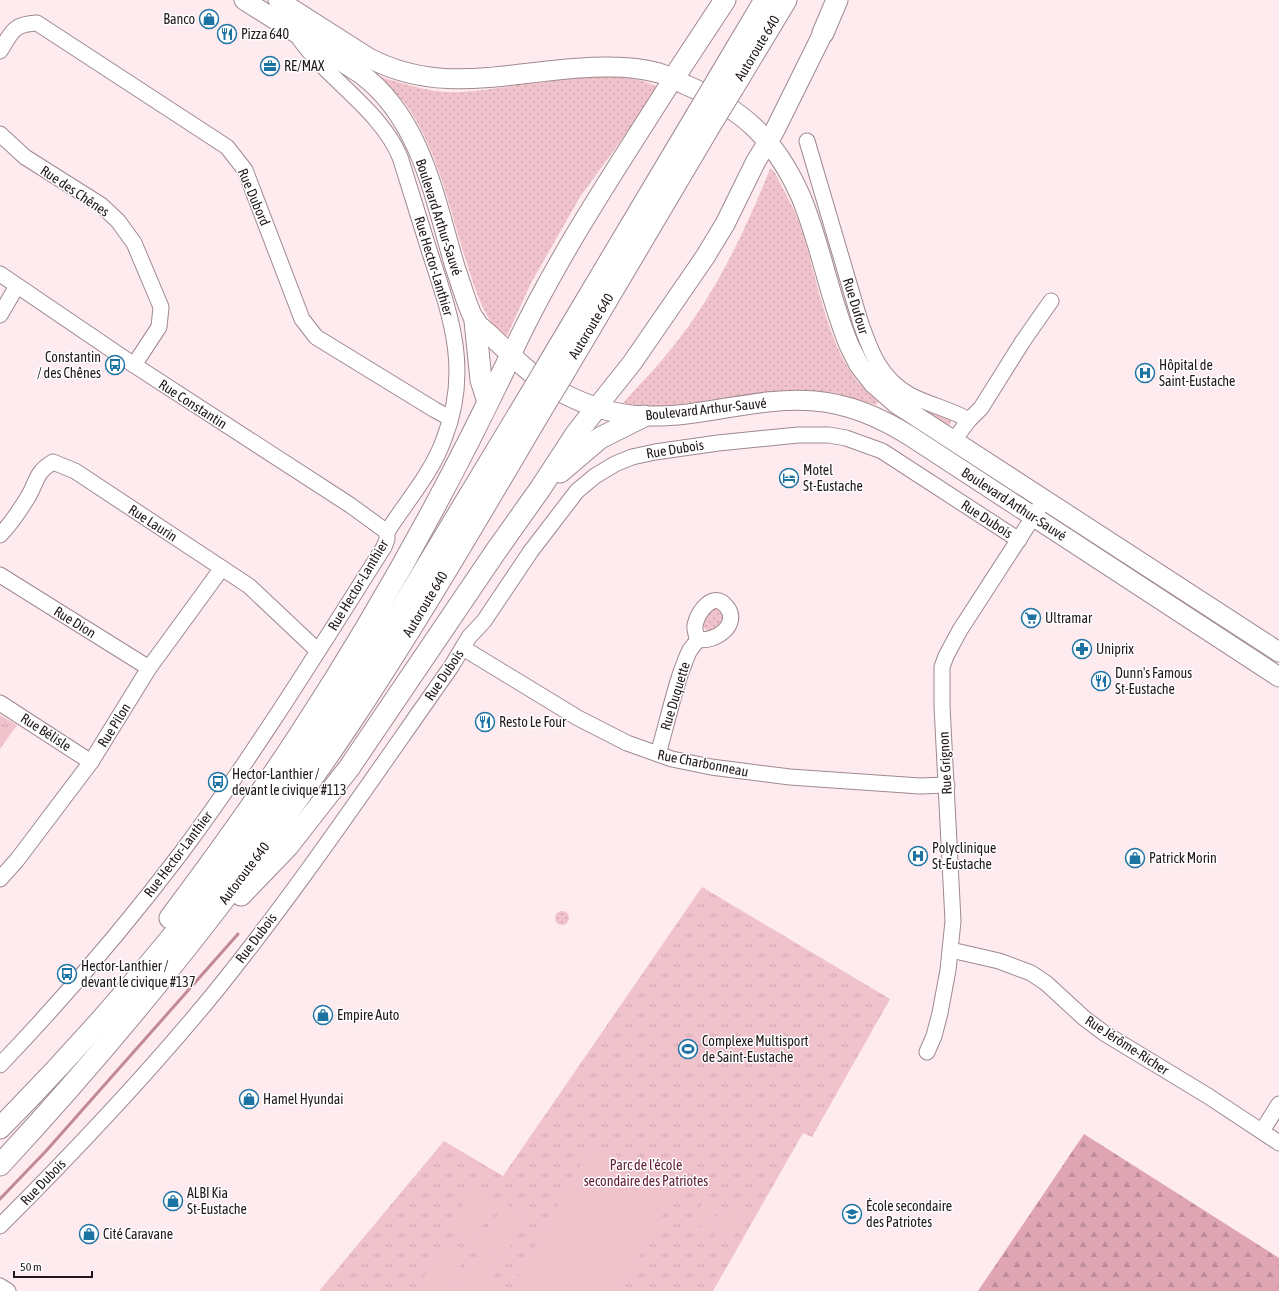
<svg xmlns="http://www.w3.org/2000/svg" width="1279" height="1291" font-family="'Asap Condensed',sans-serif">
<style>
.grass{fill:url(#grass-dots)}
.forest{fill:url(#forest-firs)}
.park{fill:url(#park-tufts)}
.pitch{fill:#f0c2cc}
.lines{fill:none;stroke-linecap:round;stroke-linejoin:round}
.stream{stroke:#c18996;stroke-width:3}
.minor-casing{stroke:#9f898e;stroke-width:17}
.major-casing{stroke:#9f898e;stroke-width:21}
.highway-casing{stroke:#9f898e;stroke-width:23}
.minor{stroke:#fff;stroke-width:15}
.major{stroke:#fff;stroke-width:19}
.highway{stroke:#fff;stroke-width:21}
.highway-bridge-casing{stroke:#9f898e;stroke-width:23;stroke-linecap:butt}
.highway-bridge{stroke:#fff;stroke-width:21}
.labels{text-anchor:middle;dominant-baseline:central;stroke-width:3;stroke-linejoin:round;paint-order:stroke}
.poi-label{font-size:14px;fill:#20181a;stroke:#fff;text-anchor:start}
.street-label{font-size:14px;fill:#20181a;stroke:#fff}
.park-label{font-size:14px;fill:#642036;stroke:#fff}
</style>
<defs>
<pattern id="grass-dots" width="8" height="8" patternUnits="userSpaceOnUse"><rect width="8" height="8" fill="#f0c2cc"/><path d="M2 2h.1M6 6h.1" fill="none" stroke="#cea6af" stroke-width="1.8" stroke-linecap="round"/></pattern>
<pattern id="forest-firs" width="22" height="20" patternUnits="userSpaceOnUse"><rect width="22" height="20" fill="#dfa5b3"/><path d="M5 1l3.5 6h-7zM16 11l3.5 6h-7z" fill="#bf8d99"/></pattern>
<pattern id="park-tufts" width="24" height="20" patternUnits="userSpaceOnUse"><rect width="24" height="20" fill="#f0c2cc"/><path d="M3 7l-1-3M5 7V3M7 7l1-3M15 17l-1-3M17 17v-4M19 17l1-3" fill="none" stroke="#cea6af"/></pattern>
</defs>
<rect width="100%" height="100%" fill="#feebef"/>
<g class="grass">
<path d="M 377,76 C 405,84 432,94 461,92 C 513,90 613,61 659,88 L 580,197 L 531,283 L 505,340 C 482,315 475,289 465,257 C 449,207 438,152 409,109 C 401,96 388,86 377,76 Z"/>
<path d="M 770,169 L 774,171 C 781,186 790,200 796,215 C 818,268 826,369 879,400 L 876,405 L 835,393 L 799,390 L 769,392 L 659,409 L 621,405 C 638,386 656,368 672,348 C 715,295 745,231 770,169 Z"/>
<path d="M 907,400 L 952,419 L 949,426 L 943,423 Z"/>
<path d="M 720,608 L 725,617 L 720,627 L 712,632 C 706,631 703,628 702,622 L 709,609 Z"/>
<circle cx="562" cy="918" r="7"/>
</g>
<path class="forest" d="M 1084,1134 L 1279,1258 L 1279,1291 L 978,1291 Z"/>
<g class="park">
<path d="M 0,715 L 17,725 L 0,749 Z"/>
<path d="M 702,887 L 890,999 L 812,1137 L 803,1133 L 713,1291 L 319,1291 L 444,1141 L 503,1176 Z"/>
</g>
<g class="pitch">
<path d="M 593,1142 L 677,1189 L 620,1291 L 510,1291 Z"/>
<path d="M 473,1186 L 497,1200 L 472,1244 L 448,1231 Z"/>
<path d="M 707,1194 L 722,1202 L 707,1230 L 692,1222 Z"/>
<path d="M 504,1203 L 528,1217 L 502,1261 L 479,1248 Z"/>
<path d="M 730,1207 L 745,1215 L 730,1243 L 715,1235 Z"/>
<path d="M 445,1239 L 468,1252 L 447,1291 L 433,1291 L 420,1284 Z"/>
<path d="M 473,1256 L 497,1270 L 485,1291 L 454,1291 Z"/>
</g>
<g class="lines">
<path class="stream" d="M 0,1199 L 46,1151 L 238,934"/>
<g class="minor-casing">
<g id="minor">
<path d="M 0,51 C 12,32 13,24 37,23 L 227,147 L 245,170 L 302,319 L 316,337 L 435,410 L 450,418"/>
<path d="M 0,134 L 25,157 L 101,205 L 118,221 L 134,243 L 161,307 L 159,327 L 134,365"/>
<path d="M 807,141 L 860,321 C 870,350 880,379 910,395 C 929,405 950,409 969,420"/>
<path d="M 0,274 L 134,365 L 350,505 L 387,532"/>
<path d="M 0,315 L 17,286"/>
<path d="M 954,440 L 969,420 L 981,408 L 1023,341 L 1051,301"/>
<path d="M 0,535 C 11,524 20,510 28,497 C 38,480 35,473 53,462 L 75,471 L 249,586 L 318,651"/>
<path d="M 0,575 L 149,668"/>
<path d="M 463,648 L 578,718 L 627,743 L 672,759 L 711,767 L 790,777 L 920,786 L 947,785"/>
<path d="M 0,703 L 91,762"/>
<path d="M 658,754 C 666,727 672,699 681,672 C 684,665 686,657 690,650 C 692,647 696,643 697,640 C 697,635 694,630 695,625 C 698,612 713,590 726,606 C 742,624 714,644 697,639"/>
<path d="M 0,879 L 17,860 L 91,762 L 149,668 L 222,568"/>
<path d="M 951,950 L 999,961 L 1031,973 L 1046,983 L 1084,1018 L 1104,1033 L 1208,1096 L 1279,1143"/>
<path d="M 927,1052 L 934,1036 L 940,1013 L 948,970 L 953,921 L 942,706 L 942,667 L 946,656 L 960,630 L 1039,508"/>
<path d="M 0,1065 C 64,998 125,927 181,853 C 254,755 318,651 384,547 L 387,539 L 387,532 C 406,502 432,473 444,439 C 471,371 451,317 430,253 C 420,221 410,189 400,157 C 380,109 326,79 297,35"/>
<path d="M 1262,1131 L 1279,1104"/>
<path d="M 0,1226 C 75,1151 148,1074 215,992 C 299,888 374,776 451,667 L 469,637 L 484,621 L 531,551 L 577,491 L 595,476 L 615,464 L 632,457 L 655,452 L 718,443 L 798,435 L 829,435 L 846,438 L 882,451 L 1019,540"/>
<path d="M 0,1286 L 8,1291"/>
</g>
</g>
<g class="major-casing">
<g id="major">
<path d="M 244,0 L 361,74 C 422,119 435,201 456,270 C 462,286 466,304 474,319 C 477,325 485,330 490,335 C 509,353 528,373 550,386 C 578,403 614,416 647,416 C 703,418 758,396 815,401 C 850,404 880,417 910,436 L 1279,677"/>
<path d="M 278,0 L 369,58 C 423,86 473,80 530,73 C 557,70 584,66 611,67 C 627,67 644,69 659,73 C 669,76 677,81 686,85 C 743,109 776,140 801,197 C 821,245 829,297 849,345 L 859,365 L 873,383 L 897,404 L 1279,652"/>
<path d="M 511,355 C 556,258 616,169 673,79"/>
<path d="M 597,407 L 632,363 L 705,257 L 725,224 L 756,161 L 774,132 L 823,33"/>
</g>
</g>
<g class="highway-casing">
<g id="highway">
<path d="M 823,33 L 837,0"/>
<path d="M 673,79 L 725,0"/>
<path d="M 718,79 L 765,0"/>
<path d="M 733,88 L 786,0"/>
<path d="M 475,321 L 481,380 L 488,402"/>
<path d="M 549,363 L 699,111"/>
<path d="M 565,371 L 714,119"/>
<path d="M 560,472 L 600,438 L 644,416"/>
<path d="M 241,895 L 288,846 L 349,768 L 496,551 L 540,489 L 576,434 L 597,407"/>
<path d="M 170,918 C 215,858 259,797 300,734 C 379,613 449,486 511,355"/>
<path d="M 0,1128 C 135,991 257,840 360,677 L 530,395"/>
<path d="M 0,1165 C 128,1027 244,881 348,726 C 418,621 481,512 545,404"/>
</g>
</g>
<use href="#minor" class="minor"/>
<use href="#major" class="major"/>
<use href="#highway" class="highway"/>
<g class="highway-bridge-casing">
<g id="highway-bridge">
<path d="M 699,111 L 718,79"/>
<path d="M 714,119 L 733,88"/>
<path d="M 530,395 L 549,363"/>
<path d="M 545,404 L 565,371"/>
</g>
</g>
<use href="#highway-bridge" class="highway-bridge"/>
</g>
<defs>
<g id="shop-ring" transform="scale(1)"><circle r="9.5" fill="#fff" stroke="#1d74a3" stroke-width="1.5"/><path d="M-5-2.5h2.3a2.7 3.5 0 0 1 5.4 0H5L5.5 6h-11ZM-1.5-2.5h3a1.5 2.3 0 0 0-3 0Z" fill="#1d74a3"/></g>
<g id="restaurant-ring" transform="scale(1)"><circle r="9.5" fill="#fff" stroke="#1d74a3" stroke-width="1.5"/><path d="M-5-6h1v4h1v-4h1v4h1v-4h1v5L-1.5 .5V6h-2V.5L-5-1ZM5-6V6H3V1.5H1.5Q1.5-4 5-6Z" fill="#1d74a3"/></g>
<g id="office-ring" transform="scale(1)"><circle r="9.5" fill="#fff" stroke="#1d74a3" stroke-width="1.5"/><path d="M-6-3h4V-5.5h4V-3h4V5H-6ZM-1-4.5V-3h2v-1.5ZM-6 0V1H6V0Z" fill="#1d74a3"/></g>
<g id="bus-ring" transform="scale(1)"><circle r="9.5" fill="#fff" stroke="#1d74a3" stroke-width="1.5"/><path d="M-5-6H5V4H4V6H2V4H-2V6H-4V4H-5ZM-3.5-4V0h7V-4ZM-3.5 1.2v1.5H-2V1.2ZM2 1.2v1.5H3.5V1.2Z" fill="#1d74a3"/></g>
<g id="hospital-ring" transform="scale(1)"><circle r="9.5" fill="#fff" stroke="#1d74a3" stroke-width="1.5"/><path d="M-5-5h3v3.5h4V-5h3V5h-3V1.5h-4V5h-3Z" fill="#1d74a3"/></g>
<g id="hotel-ring" transform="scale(1)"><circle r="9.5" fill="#fff" stroke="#1d74a3" stroke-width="1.5"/><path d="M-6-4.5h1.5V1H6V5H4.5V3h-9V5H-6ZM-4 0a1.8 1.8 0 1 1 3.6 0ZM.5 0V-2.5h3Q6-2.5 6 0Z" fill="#1d74a3"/></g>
<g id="supermarket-ring" transform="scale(1)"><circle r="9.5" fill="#fff" stroke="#1d74a3" stroke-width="1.5"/><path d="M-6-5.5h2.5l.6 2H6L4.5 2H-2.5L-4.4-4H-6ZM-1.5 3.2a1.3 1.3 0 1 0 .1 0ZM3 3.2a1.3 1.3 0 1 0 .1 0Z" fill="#1d74a3"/></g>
<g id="pharmacy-ring" transform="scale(1)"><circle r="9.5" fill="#fff" stroke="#1d74a3" stroke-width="1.5"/><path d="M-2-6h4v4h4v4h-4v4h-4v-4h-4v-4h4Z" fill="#1d74a3"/></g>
<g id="stadium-ring" transform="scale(1)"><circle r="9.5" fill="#fff" stroke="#1d74a3" stroke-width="1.5"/><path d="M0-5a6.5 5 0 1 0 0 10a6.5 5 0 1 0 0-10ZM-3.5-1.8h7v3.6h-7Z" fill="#1d74a3"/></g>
<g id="school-ring" transform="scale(1)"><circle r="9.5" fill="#fff" stroke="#1d74a3" stroke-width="1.5"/><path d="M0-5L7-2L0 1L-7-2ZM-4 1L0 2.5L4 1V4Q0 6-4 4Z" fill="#1d74a3"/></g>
</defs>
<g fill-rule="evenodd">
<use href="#shop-ring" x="209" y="19"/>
<use href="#restaurant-ring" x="227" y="34"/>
<use href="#office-ring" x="270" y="66"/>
<use href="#bus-ring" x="115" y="365"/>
<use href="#hospital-ring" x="1145" y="373"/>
<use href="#hotel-ring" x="789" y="478"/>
<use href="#supermarket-ring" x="1031" y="618"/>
<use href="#pharmacy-ring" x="1082" y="649"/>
<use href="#restaurant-ring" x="1101" y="681"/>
<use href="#restaurant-ring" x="485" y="722"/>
<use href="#bus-ring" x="218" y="782"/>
<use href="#hospital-ring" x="918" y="856"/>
<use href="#shop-ring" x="1135" y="858"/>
<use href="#bus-ring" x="67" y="974"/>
<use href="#shop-ring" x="323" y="1015"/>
<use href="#stadium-ring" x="688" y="1049"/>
<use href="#shop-ring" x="249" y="1099"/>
<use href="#shop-ring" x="173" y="1201"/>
<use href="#school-ring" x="852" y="1214"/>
<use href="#shop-ring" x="89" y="1234"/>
</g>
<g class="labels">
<g class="poi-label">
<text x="195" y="19" text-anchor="end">Banco</text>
<text x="241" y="34">Pizza 640</text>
<text x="284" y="66">RE/MAX</text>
<text x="101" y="357" text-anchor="end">Constantin<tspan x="101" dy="16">/ des Chênes</tspan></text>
<text x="1159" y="365">Hôpital de<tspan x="1159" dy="16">Saint-Eustache</tspan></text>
<text x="803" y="470">Motel<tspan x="803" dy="16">St-Eustache</tspan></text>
<text x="1045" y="618">Ultramar</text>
<text x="1096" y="649">Uniprix</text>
<text x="1115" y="673">Dunn's Famous<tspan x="1115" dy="16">St-Eustache</tspan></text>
<text x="499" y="722">Resto Le Four</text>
<text x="232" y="774">Hector-Lanthier /<tspan x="232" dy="16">devant le civique #113</tspan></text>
<text x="932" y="848">Polyclinique<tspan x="932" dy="16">St-Eustache</tspan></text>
<text x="1149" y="858">Patrick Morin</text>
<text x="81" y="966">Hector-Lanthier /<tspan x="81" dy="16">devant le civique #137</tspan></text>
<text x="337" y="1015">Empire Auto</text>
<text x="702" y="1041">Complexe Multisport<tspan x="702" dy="16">de Saint-Eustache</tspan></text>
<text x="263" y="1099">Hamel Hyundai</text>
<text x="187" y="1193">ALBI Kia<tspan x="187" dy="16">St-Eustache</tspan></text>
<text x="866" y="1206">École secondaire<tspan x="866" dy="16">des Patriotes</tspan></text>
<text x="103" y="1234">Cité Caravane</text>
</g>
<g class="street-label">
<text transform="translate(757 48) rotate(-59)">Autoroute 640</text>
<text transform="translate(75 191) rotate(34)">Rue des Chênes</text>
<text transform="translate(254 197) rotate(67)">Rue Dubord</text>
<text transform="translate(439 217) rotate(72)">Boulevard Arthur-Sauvé</text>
<text transform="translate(434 266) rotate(73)">Rue Hector-Lanthier</text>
<text transform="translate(856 306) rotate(73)">Rue Dufour</text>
<text transform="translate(591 326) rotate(-59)">Autoroute 640</text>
<text transform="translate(193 404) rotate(33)">Rue Constantin</text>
<text transform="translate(706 409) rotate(-6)">Boulevard Arthur-Sauvé</text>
<text transform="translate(675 449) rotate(-9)">Rue Dubois</text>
<text transform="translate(1014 504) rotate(33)">Boulevard Arthur-Sauvé</text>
<text transform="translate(987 519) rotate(33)">Rue Dubois</text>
<text transform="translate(153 523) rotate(33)">Rue Laurin</text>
<text transform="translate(358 585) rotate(-59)">Rue Hector-Lanthier</text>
<text transform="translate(425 604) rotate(-59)">Autoroute 640</text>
<text transform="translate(75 622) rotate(32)">Rue Dion</text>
<text transform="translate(444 675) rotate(-56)">Rue Dubois</text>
<text transform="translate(675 696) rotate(-73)">Rue Duquette</text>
<text transform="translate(114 725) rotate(-58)">Rue Pilon</text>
<text transform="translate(46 732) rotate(33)">Rue Bélisle</text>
<text transform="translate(703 763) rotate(11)">Rue Charbonneau</text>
<text transform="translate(945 763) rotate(-93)">Rue Grignon</text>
<text transform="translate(178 854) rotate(-53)">Rue Hector-Lanthier</text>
<text transform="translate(244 873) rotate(-53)">Autoroute 640</text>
<text transform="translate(256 938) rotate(-53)">Rue Dubois</text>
<text transform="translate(1127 1045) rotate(33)">Rue Jérôme-Richer</text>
<text transform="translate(43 1182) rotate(-46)">Rue Dubois</text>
</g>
<g class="park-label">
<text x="646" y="1165">Parc de l'école<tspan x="646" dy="16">secondaire des Patriotes</tspan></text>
</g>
</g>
<path d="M14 1271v6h78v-6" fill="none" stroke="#20181a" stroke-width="2"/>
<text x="20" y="1271" font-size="12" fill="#20181a" stroke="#ffffff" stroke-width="3" paint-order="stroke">50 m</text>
</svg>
